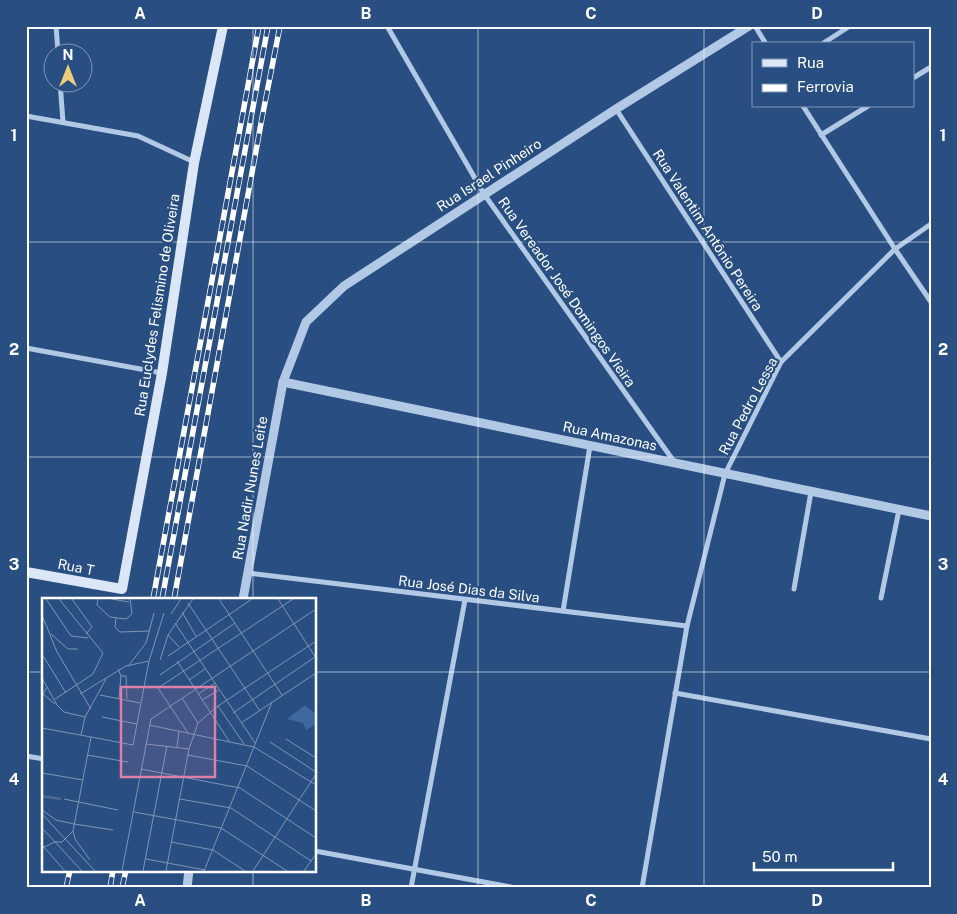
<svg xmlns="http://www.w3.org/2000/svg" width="957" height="914" font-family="'Public Sans',sans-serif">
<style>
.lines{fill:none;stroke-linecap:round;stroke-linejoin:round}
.minor{stroke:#b2c9e6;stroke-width:5}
.tertiary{stroke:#b2c9e6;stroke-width:9}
.secondary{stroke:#dbe6f6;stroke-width:10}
.rail-casing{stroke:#fff;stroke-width:5.5}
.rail{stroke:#294f82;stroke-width:4;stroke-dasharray:11;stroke-linecap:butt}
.grid{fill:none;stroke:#fff;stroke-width:1;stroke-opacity:0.55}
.labels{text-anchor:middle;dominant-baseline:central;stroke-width:4.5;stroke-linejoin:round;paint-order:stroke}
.street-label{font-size:14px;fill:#fff;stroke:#294f82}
.inset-river{fill:none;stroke:#4f6a8f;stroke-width:2.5}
.inset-road{fill:none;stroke:#7f95b4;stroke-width:1}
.view{fill:#dd80a5;fill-opacity:0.15;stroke:#dd80a5;stroke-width:2.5}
.inset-edge{fill:none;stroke:#fff;stroke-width:2.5}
.neatline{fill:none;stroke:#fff;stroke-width:2}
.grid-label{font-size:16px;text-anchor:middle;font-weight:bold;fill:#fff}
</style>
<rect width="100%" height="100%" fill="#294f82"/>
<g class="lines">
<g class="minor">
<path d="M 56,26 L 58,52"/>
<path d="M 387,26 L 484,194 L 675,463"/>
<path d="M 755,26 L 766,44"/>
<path d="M 822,44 L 850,26"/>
<path d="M 913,78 L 931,67"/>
<path d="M 60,82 L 63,122"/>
<path d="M 803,106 L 895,249 L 931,302"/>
<path d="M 616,109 L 781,362"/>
<path d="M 26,116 L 138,136 L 194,162"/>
<path d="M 821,135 L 868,106"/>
<path d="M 26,348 L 162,373"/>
<path d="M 248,573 L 687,626"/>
<path d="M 794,589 L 811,492"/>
<path d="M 881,598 L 899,510"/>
<path d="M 563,611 L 590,446"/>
<path d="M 675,693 L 931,739"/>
<path d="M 26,756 L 44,759"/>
<path d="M 315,851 L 516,888"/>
<path d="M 411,888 L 465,600"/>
<path d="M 642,888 L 687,626 L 725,474 L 781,362 L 895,249 L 931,224"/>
</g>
<g class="tertiary">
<path d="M 283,382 L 931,516"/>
<path d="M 243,599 L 283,382 L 306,322 L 344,286 L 616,109 L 749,26"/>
<path d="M 187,888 L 189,870"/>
</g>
<path class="secondary" d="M 26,572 L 122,589 L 162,373 L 194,163 L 223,26"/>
<g class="rail-casing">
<g id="rail">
<path d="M 153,599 L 259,26"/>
<path d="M 162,599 L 268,26"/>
<path d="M 174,599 L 262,118 L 280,26"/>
<path d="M 66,888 L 70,870"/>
<path d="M 110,888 L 113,870"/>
<path d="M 122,888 L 126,870"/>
</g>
</g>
<use href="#rail" class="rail"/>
</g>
<path class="grid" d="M 253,26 L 253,599M 478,26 L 478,888M 704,26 L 704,888M 26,242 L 931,242M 26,457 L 931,457M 26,672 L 44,672M 315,672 L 931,672M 253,870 L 253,888"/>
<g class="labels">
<g class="street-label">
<text transform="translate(489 175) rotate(-33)">Rua Israel Pinheiro</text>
<text transform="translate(708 230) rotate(57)">Rua Valentim Antônio Pereira</text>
<text transform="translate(567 292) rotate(55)">Rua Vereador José Domingos Vieira</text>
<text transform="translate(157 305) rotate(-81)">Rua Euclydes Felismino de Oliveira</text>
<text transform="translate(748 406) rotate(-62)">Rua Pedro Lessa</text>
<text transform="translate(610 436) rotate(12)">Rua Amazonas</text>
<text transform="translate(250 488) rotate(-80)">Rua Nadir Nunes Leite</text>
<text transform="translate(76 567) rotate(11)">Rua T</text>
<text transform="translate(469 589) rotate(7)">Rua José Dias da Silva</text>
</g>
</g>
<g transform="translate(42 598)">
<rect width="274" height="274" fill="#294f82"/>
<path d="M 263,107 L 274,116 L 274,126 L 264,132 L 261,125 L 245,121 Z" fill="#3e689f"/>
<path class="inset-river" d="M 0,198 L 19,201"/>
<path class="inset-road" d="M 4,1 L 29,38 L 46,40M 30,1 L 50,29 L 44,36M 56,1 L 55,7 L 68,19 L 84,21 L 90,16 L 88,1M 70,1 L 87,4M 177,1 L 240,97M 236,1 L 274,60M 146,5 L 218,113M 140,14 L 154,38M 129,16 L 139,1M 0,17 L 15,54 L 49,111M 74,20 L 73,29 L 78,34 L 107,33M 133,25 L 213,145M 9,36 L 26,51 L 36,51M 126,37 L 137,49M 0,56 L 24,95M 126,58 L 210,1M 118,62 L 126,37 L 151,1M 135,63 L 187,143M 87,67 L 104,45 L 112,15M 76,71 L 79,78 L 77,100M 118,77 L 193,25M 79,78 L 84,78 L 85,101M 0,80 L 15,107 L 22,114 L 43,119M 147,82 L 163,71M 5,89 L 1,96 L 13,106M 38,96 L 84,68 L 107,63M 156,96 L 173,85M 58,97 L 98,105M 140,100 L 156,125M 13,101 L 51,76 L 61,55 L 17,1M 160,102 L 177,92M 176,108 L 202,146M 191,115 L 273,59M 60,119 L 95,126M 199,125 L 274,75M 107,127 L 212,149 L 274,187M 0,130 L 49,139M 146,135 L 116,90 L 251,1M 39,137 L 43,119 L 64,81M 244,141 L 274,160M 228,144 L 274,174M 104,146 L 147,151M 135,149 L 137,133M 45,157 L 86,164M 146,157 L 205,168 L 274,213M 99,171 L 198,190 L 274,240M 0,175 L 41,182M 22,201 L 76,212M 138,201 L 189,210 L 269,263M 0,212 L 14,222 L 32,226M 92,214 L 179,230 L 245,273M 0,216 L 53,273M 32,226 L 71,232M 0,230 L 13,244 L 20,244 L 31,233 L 49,139 L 91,147 L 107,63 L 122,15M 31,233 L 33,241 L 48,262M 129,244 L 171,252 L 203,273M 0,247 L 23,273M 0,250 L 13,244 L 40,273M 104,261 L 163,272M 80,273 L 109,121 L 274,11M 101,273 L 125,148M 124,273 L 147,151 L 156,125 L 176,108 L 274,43M 162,273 L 230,104M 211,273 L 274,176M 262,273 L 274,256"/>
<path class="view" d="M 79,89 L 173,89 L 173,179 L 79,179 Z"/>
<rect width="274" height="274" class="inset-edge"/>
</g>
<rect width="957" height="914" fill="none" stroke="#294f82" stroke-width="55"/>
<rect x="752" y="42" width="162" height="65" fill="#294f82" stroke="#7f95b4"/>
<rect x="762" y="59" width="25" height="8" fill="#dbe6f6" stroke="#7f95b4"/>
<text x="797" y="68" font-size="15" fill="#ffffff">Rua</text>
<rect x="762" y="84" width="25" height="8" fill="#ffffff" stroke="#7f95b4"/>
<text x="797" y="92" font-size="15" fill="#ffffff">Ferrovia</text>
<g transform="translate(68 68)"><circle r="24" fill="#294f82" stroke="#7f95b4"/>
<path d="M0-4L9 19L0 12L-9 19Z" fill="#edcd79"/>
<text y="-8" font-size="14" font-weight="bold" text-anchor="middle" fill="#ffffff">N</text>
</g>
<path d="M754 862v8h139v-8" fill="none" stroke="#ffffff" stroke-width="2.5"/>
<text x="762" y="862" font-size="15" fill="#ffffff" stroke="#294f82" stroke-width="4" paint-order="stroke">50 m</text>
<rect x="28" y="28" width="902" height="858" class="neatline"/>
<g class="grid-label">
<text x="140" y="19">A</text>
<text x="366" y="19">B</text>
<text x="591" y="19">C</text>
<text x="817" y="19">D</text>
<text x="14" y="141">1</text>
<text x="943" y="141">1</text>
<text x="14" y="355">2</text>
<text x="943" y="355">2</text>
<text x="14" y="570">3</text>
<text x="943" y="570">3</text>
<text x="14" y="785">4</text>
<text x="943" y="785">4</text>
<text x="140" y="906">A</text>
<text x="366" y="906">B</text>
<text x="591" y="906">C</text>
<text x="817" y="906">D</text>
</g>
</svg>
